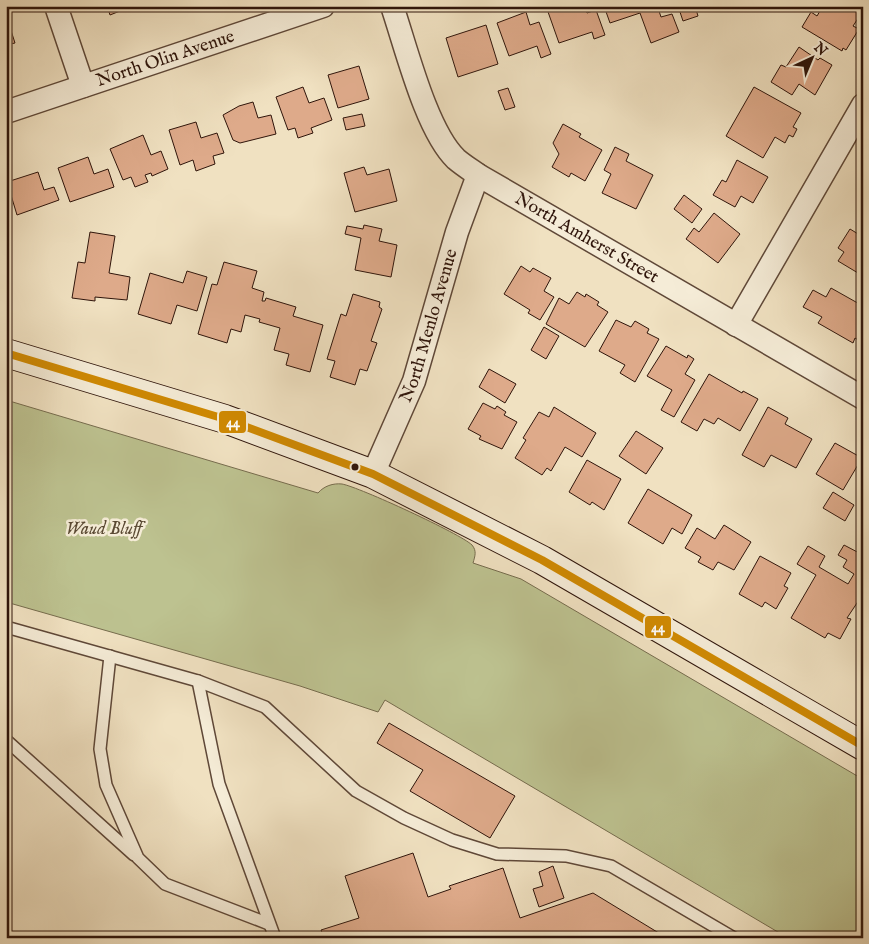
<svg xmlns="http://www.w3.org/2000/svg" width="869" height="944" font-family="'IM FELL English',serif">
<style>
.green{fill:#bdc290;stroke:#766c4e}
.building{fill:#deaa8a;stroke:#2f150b}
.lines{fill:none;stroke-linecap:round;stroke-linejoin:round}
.lane-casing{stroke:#5f4838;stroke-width:14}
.street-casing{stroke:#5f4838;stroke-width:25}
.secondary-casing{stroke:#2f150b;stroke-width:30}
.lane{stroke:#f5ecd7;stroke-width:11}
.street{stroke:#f5ecd7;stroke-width:22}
.secondary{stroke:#f5ecd7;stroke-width:28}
.bus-1-casing{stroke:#f5ecd7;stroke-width:11}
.bus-1{stroke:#cf8902;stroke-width:8}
.bus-dot{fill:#2f150b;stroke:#f5ecd7;stroke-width:2}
.labels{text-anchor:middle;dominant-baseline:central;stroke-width:5;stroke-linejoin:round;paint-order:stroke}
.street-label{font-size:18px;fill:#2f150b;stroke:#f5ecd7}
.park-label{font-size:18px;font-style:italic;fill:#5a4933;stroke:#f5ecd7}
.line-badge{stroke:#f5ecd7;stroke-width:2}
.badge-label{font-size:14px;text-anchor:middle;font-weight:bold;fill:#fff}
</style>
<rect width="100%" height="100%" fill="#f0e1c1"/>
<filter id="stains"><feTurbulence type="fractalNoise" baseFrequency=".004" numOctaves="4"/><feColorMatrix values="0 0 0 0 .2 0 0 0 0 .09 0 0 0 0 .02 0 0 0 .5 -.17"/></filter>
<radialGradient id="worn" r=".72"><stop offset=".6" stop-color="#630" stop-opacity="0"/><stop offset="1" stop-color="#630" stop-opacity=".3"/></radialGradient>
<path class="green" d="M 6,400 L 318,493 C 324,486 333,483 342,484 C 359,487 461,534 472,545 C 477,551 475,556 473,563 L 521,579 L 859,777 L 863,780 L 863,938 L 788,938 L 385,700 L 378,712 L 300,686 L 6,602 Z"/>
<g class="building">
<path d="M 107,6 L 130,6 L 130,7 L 110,15 Z"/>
<path d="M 556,6 L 584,6 L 587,13 L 596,10 L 605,35 L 594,39 L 592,32 L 559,43 L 547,9 Z"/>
<path d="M 604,6 L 658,8 L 661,17 L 672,14 L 679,32 L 651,43 L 640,13 L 610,23 Z"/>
<path d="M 678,6 L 695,6 L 698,16 L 683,21 Z"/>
<path d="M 823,6 L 863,6 L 863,11 L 853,26 L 859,29 L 846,50 L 843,48 L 842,51 L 802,27 L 811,12 L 817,16 Z"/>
<path d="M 526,12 L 530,25 L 539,22 L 551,54 L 541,58 L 537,46 L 509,56 L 497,23 Z"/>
<path d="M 6,15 L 15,43 L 6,45 Z"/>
<path d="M 486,25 L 498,64 L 458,77 L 446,38 Z"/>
<path d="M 799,47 L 818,60 L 820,58 L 832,65 L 815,95 L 799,84 L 792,95 L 771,82 L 781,65 L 786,67 Z"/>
<path d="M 359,66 L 369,99 L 338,108 L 328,75 Z"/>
<path d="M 303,87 L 309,103 L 324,98 L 332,120 L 311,128 L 313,133 L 298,138 L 295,128 L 288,130 L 276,97 Z"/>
<path d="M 754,87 L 801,113 L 793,127 L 797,129 L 793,137 L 789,135 L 785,143 L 775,137 L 763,158 L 726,136 Z"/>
<path d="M 508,88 L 515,107 L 505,110 L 498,91 Z"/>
<path d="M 253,102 L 258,118 L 271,115 L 276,134 L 240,143 L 233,140 L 223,115 L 239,106 Z"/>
<path d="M 362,114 L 365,126 L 346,130 L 343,118 Z"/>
<path d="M 196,122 L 201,138 L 217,133 L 224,153 L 213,156 L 215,164 L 196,171 L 193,160 L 180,165 L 169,130 Z"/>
<path d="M 563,124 L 581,134 L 579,137 L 602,150 L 585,181 L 571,173 L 569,177 L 552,167 L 559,154 L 553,143 Z"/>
<path d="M 143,135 L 151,155 L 161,151 L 168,169 L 152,176 L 151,173 L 145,175 L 148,182 L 135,187 L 131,177 L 123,180 L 110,149 Z"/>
<path d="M 615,147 L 629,154 L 626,161 L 653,175 L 636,209 L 602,193 L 611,174 L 604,170 Z"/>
<path d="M 88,157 L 94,174 L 108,169 L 114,187 L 70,202 L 58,168 Z"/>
<path d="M 737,160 L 768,177 L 753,203 L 741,196 L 735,207 L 713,195 L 722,180 L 726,182 Z"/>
<path d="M 364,167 L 367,175 L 389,169 L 397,201 L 355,212 L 344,173 Z"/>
<path d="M 38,172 L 44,190 L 54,187 L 59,200 L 17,215 L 7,182 Z"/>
<path d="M 684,195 L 702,209 L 692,223 L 674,209 Z"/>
<path d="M 714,213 L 740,234 L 718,263 L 686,239 L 694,228 L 699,232 Z"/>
<path d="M 364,225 L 382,229 L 379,241 L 397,245 L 391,277 L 355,270 L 361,238 L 345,234 L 347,226 L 363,229 Z"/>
<path d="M 850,229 L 863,237 L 863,276 L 838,261 L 844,252 L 838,248 Z"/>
<path d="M 90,232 L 115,236 L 109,273 L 130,277 L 127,300 L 95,297 L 95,301 L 72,298 L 78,262 L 85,263 Z"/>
<path d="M 224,262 L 257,271 L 252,288 L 264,292 L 262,301 L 265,301 L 266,298 L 296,307 L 293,316 L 323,325 L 310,372 L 286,365 L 289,354 L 274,350 L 280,328 L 259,322 L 260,319 L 245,315 L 241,332 L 231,329 L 227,343 L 198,334 L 212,284 L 217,285 Z"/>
<path d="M 521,266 L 530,272 L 533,268 L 551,278 L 544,291 L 554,297 L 540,320 L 528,313 L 530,310 L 504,294 Z"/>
<path d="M 187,271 L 207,277 L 197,311 L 177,305 L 171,324 L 138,314 L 150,273 L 183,283 Z"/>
<path d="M 831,288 L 863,306 L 863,343 L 855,338 L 853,343 L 818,323 L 822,317 L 803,307 L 813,290 L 826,297 Z"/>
<path d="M 577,292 L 585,297 L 586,294 L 599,302 L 597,305 L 608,312 L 585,347 L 546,324 L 559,298 L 569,304 Z"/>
<path d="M 353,294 L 380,302 L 379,307 L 382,309 L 371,341 L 377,343 L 367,371 L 360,369 L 355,385 L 330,377 L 335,361 L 327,359 L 341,314 L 346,316 Z"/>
<path d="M 616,320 L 631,327 L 635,321 L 649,329 L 647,333 L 659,339 L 635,382 L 620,373 L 625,365 L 599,351 Z"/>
<path d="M 544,327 L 559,336 L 546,359 L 531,350 Z"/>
<path d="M 666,346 L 687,358 L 688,355 L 694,359 L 685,374 L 695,380 L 674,417 L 661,410 L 672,390 L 647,376 Z"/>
<path d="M 489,369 L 516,384 L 505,403 L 479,387 Z"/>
<path d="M 709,374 L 742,393 L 743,391 L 758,399 L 740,431 L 718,418 L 714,424 L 704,419 L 697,431 L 681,422 Z"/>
<path d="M 483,403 L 495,409 L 497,406 L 506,412 L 504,415 L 517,422 L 502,449 L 479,439 L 481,436 L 468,429 Z"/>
<path d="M 554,407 L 596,433 L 582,457 L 565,447 L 551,471 L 547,468 L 542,475 L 515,458 L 526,440 L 523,438 L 539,412 L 549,417 Z"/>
<path d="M 768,407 L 788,418 L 785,424 L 812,439 L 796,468 L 771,455 L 764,467 L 742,455 Z"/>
<path d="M 636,431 L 663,448 L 646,474 L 619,456 Z"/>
<path d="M 835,443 L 862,458 L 843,490 L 816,474 Z"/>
<path d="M 587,460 L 621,479 L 604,510 L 592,502 L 590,505 L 569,492 Z"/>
<path d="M 648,489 L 692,515 L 682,534 L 672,528 L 663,544 L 628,523 Z"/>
<path d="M 833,492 L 854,505 L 845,521 L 823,508 Z"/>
<path d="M 724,525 L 751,542 L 734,570 L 718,562 L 713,570 L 698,562 L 701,557 L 685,548 L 697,528 L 715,539 Z"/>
<path d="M 844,545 L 863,555 L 863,594 L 847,618 L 851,619 L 840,639 L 828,633 L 825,638 L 791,618 L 816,575 L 797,564 L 808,546 L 825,556 L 819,567 L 848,584 L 854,574 L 843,567 L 847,560 L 838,555 Z"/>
<path d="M 760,556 L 791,573 L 784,586 L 788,588 L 776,609 L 765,602 L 762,607 L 739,594 Z"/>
<path d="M 389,723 L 515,796 L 490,838 L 410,791 L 423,770 L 377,743 Z"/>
<path d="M 413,853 L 428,897 L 451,889 L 449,886 L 503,868 L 520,918 L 593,893 L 667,938 L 324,938 L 321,930 L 359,918 L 345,876 Z"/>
<path d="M 553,866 L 564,898 L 539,907 L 533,889 L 543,886 L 539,872 Z"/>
</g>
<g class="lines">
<g class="lane-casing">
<g id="lane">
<path d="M 6,627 L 198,681 L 265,707 L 356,791 L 404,818 L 452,840 L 497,854 L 566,856 L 611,866 L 734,938"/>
<path d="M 110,656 L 100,749 L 106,785 L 138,858 L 165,884 L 269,924"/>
<path d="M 198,681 L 219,784 L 275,938"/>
<path d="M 6,740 L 134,855"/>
</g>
</g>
<g class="street-casing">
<g id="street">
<path d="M 56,6 L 83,86"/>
<path id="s1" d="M 392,6 C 406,47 426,130 456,159 C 463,165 471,170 478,175 L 863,398"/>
<path id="s2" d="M 6,112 L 323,6"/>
<path d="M 736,325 L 863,105"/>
<path id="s3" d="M 373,474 L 414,381 L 457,232 L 478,175"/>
</g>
</g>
<g class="secondary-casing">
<path id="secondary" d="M 6,353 L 225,419 L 373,474 L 542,560 L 863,746"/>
</g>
<use href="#lane" class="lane"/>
<use href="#street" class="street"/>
<use href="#secondary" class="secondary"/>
<g class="bus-1-casing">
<path id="bus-1" d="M 6,353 L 225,419 L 373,474 L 542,560 L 863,746"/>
</g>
<use href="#bus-1" class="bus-1"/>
</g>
<circle class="bus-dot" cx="355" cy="467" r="4.5"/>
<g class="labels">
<g class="street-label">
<text stroke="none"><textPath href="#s2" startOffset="168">North Olin Avenue</textPath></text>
<text stroke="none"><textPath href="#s1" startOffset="320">North Amherst Street</textPath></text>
<text stroke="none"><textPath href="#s3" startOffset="159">North Menlo Avenue</textPath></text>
</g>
<g class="park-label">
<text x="104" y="529">Waud Bluff</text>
</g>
</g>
<g class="line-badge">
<rect x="218" y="410" width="29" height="24" rx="5" fill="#cf8902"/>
<rect x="644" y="615" width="28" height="24" rx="5" fill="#cf8902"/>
</g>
<g class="badge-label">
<text x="233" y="427">44</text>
<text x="658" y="632">44</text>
</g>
<rect width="869" height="944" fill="none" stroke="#f0e1c1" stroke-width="25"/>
<rect x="8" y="8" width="854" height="929" fill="none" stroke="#2f150b" stroke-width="2.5"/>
<rect x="12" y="12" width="844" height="919" fill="none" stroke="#2f150b"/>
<g transform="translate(812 58) rotate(44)" stroke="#f5ecd7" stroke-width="4" paint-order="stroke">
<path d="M0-4L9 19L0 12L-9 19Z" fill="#2f150b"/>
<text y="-8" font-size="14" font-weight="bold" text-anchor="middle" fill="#2f150b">N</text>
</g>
<rect width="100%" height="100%" filter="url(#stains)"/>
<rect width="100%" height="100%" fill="url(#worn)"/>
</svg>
